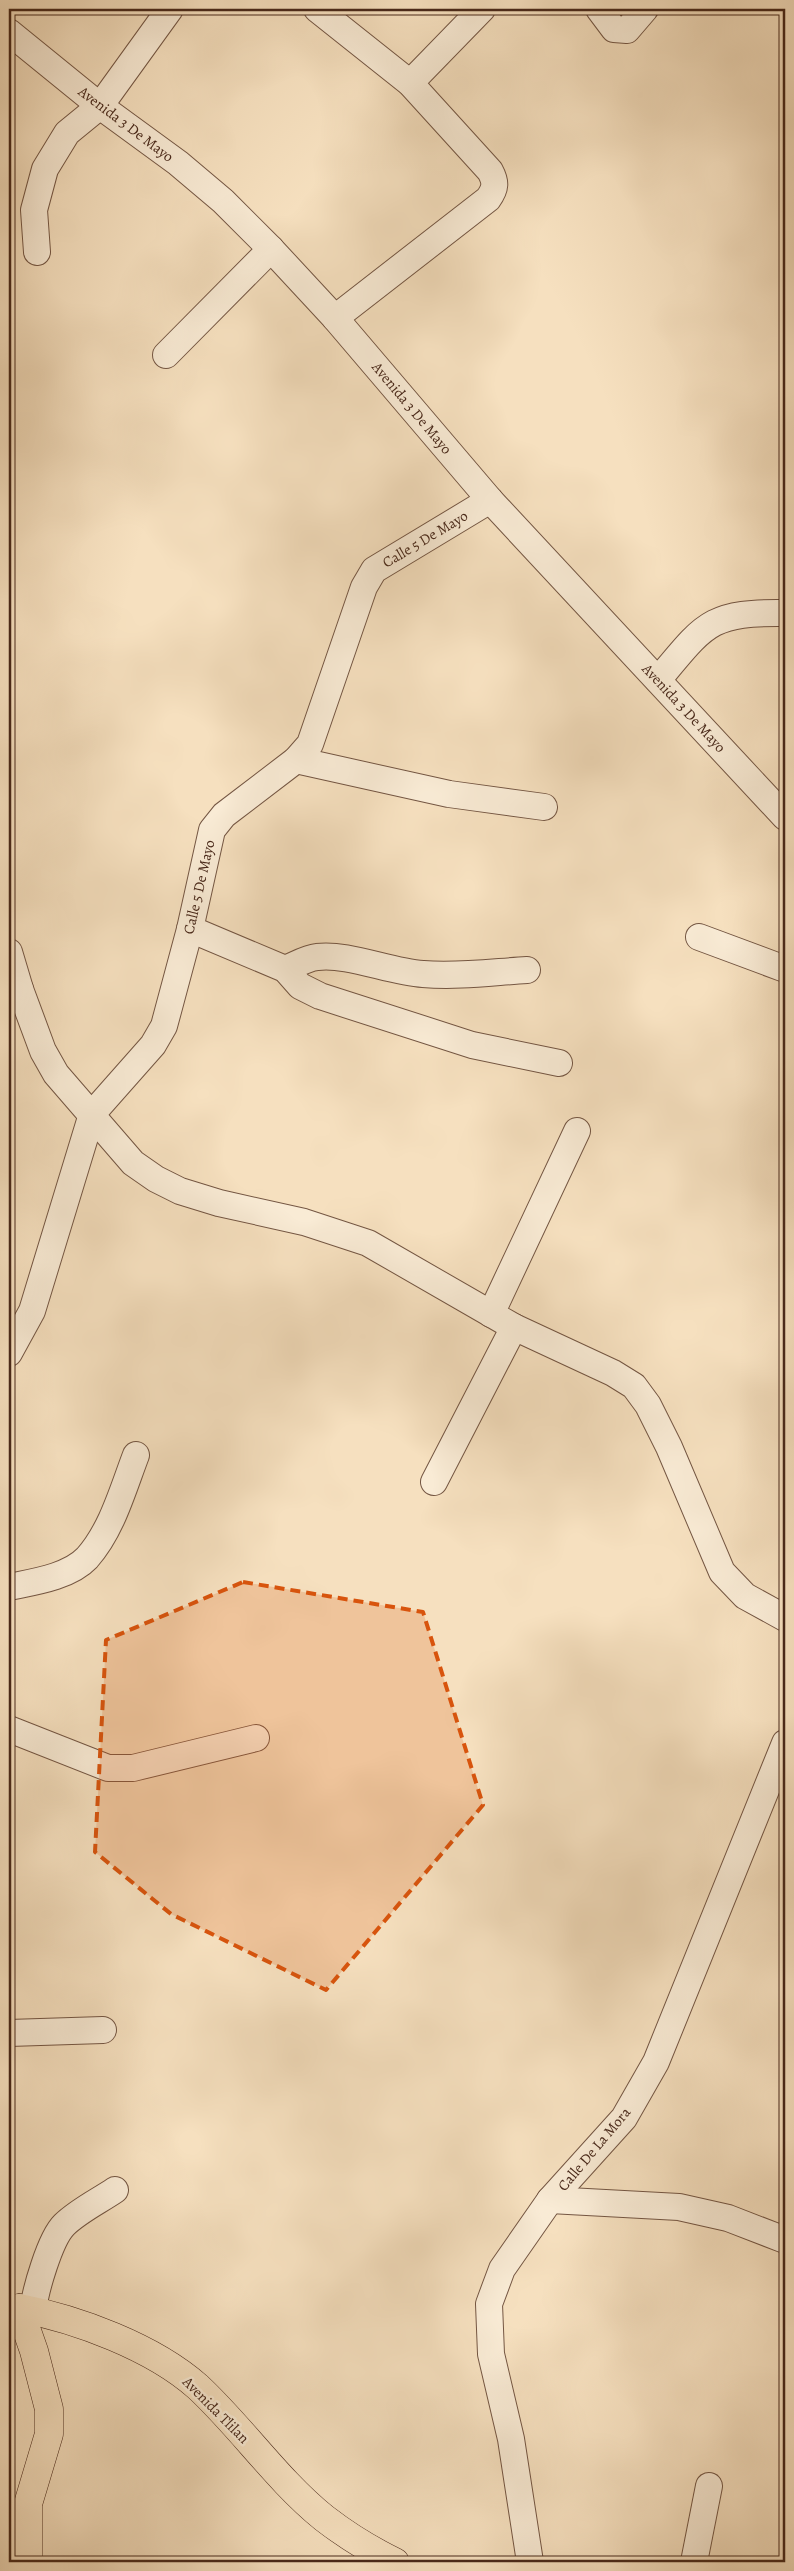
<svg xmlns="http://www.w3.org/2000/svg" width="794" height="2571" font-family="Alegreya,serif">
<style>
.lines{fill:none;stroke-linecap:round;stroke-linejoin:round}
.minor-casing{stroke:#745643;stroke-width:28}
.major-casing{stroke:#48281a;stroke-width:29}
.minor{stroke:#f9ebd5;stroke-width:26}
.major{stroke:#f6e0bf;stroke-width:28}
.marked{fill:#d8540d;fill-opacity:0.2;stroke:#d8540d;stroke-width:4;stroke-dasharray:10 6;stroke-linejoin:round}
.labels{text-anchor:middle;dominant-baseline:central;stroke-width:5;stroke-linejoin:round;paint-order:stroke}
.street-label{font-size:15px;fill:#48281a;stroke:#f9ebd5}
</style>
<rect width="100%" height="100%" fill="#f6e0bf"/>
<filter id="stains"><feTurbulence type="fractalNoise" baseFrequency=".004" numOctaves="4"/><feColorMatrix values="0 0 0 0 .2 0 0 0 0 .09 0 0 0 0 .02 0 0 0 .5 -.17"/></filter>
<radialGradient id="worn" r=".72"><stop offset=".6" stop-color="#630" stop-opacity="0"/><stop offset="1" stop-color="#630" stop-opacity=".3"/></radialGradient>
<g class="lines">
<g class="minor-casing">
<g id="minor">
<path d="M 317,9 L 410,83 L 490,171 C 496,182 496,188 488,199 L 335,318"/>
<path d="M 599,9 L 614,29 L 627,30 L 645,9"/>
<path d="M 9,32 L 100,106 L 178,163 L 223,201 L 271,249 L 335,318 L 490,500 L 785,817"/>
<path d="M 410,83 L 482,9"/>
<path d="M 37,252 L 34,210 L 45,169 L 67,133 L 100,106 L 170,9"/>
<path d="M 166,355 L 271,249"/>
<path d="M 658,680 C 705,624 709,612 785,613"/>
<path d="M 296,760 L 449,794 L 544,807"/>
<path d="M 190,929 L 285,969 L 300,986 L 320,996 L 472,1045 L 559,1063"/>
<path d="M 699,937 L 785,969"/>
<path d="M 9,952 L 20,989"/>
<path d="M 285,969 C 295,965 307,958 317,957 C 348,953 390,972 423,974 C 458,977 493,972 527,970"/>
<path d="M 9,976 L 20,989 L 43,1051 L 56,1074 L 133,1163 L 156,1179 L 180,1191 L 219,1203 L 304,1222 L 368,1243 L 514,1327 L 613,1373 L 634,1386 L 648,1405 L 669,1447 L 722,1572 L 745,1596 L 785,1618"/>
<path d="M 491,1314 L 577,1131"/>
<path d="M 9,1353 L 32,1311 L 92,1114 L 153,1045 L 164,1026 L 190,929 L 212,830 L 224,815 L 296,760 L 310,744 L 364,587 L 374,570 L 490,500"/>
<path d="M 434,1482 L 514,1327"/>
<path d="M 9,1587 C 33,1582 69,1577 87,1558 C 112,1530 123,1489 136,1455"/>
<path d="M 9,1729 L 108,1768 L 133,1768 L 256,1738"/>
<path d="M 9,2033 L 103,2030"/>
<path d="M 550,2200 L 679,2207 L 728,2218 L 785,2240"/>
<path d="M 33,2311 C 35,2291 50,2239 64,2225 C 78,2211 99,2201 115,2190"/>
<path d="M 530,2562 L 511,2439 L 491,2354 L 489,2304 L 502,2269 L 550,2200 L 624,2118 L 656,2062 L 785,1743"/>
<path d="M 694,2562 L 709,2486"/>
</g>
</g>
<g class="major-casing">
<g id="major">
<path d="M 19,2308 C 77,2319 153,2347 198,2387 C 242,2428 277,2480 324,2518 C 346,2535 370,2550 395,2562"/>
<path d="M 19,2308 L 34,2351 L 49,2409 L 49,2434 L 28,2504 L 28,2562"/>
</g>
</g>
<use href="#minor" class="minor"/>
<use href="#major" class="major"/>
</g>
<path class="marked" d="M 243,1582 L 423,1612 L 483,1805 L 326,1990 L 171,1914 L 95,1852 L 106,1640 Z"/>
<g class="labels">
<g class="street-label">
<text transform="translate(126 124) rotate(37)">Avenida 3 De Mayo</text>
<text transform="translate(412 408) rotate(50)">Avenida 3 De Mayo</text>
<text transform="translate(425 539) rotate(-31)">Calle 5 De Mayo</text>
<text transform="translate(684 708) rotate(47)">Avenida 3 De Mayo</text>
<text transform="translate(199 887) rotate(-77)">Calle 5 De Mayo</text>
<text transform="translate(594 2149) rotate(-50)">Calle De La Mora</text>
<text transform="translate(216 2410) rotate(45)">Avenida Tlilan</text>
</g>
</g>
<rect width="794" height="2571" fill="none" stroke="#f6e0bf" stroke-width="30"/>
<rect x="10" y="10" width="774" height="2551" fill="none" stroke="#48281a" stroke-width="2.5"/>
<rect x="15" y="15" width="764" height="2541" fill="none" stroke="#48281a"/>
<rect width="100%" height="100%" filter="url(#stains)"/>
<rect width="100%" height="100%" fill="url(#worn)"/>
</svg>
